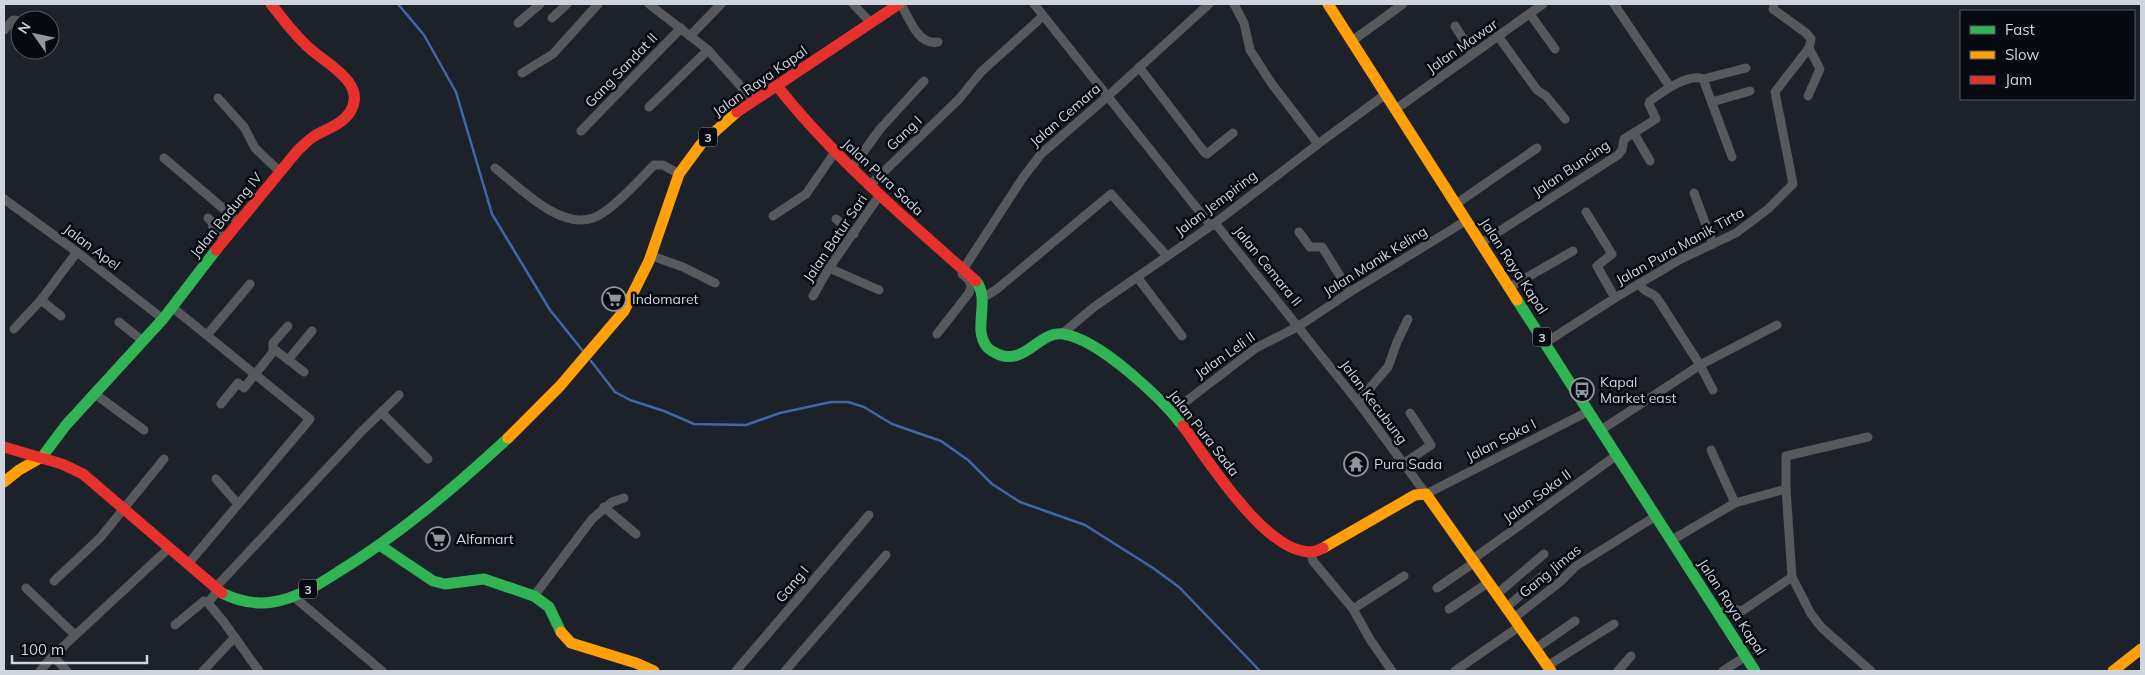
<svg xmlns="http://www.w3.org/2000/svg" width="2145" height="675" font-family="Mulish,sans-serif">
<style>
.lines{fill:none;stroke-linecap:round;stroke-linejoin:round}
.stream{stroke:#4068a8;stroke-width:2.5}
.street{stroke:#57595c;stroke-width:9}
.fast{stroke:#30b455;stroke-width:11}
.slow{stroke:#ff9f0a;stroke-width:11}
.jam{stroke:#e5322d;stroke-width:11}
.labels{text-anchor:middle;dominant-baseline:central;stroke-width:5;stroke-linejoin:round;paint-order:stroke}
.shield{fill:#070a10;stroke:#9398a1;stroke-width:1}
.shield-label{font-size:12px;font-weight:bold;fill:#cfd5df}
.street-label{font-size:14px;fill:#cfd5df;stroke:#070a10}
.poi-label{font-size:14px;fill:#cfd5df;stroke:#070a10;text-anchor:start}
</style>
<rect width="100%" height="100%" fill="#1d2129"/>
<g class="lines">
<g class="stream">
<path d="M 398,4 L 424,35 L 456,92 L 492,214 L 550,310 L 583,351"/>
<path d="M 591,361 L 615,392 L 630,400 L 664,411 L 694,424 L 746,425 L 780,413 L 831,402 L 848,402 L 864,407 L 892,424 L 941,441 L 968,460 L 992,484 L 1020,502 L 1085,525 L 1153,568 L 1179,587 L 1260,671"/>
</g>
<g class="street">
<path d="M 649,4 L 708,50 L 754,101"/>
<path d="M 853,4 L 871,23"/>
<path d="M 901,4 C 909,18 918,46 938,42"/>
<path d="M 1034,4 L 1211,226"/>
<path d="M 1234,4 L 1244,23 L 1250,50 L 1272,84 L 1318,144"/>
<path d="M 1614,4 L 1670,87"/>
<path d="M 1530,14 L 1555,49"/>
<path d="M 552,18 L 567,4"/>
<path d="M 518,23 L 540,4"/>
<path d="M 1455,26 L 1473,54"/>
<path d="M 4,30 L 13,20 L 20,21"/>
<path d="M 690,36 L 721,4"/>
<path d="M 1498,36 L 1537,90 L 1546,96 L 1565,119"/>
<path d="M 1352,41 L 1403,4"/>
<path d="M 1139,67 L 1205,153 L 1207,154 L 1233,133"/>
<path d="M 522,73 L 553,54 L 598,4"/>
<path d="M 1703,79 L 1746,68"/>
<path d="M 1808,96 L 1820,69 L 1809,48"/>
<path d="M 218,98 L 244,127 L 255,148 L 280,172"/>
<path d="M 1712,102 L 1750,91"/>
<path d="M 649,107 L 708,50"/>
<path d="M 1396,109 L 1543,4"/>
<path d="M 581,131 L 681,28"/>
<path d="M 1634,133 L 1650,161"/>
<path d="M 164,158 L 239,222"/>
<path d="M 495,168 C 519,187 560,230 593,218 C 611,212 640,179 654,165 L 663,165 L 679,174"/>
<path d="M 851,169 L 880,129 L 924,81"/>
<path d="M 869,186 L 959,99 L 981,72 L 1043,16"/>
<path d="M 1694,193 L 1713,244"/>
<path d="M 4,199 L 77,252 L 163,319"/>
<path d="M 1456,204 L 1537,148"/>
<path d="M 1586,212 L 1612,254 L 1597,266 L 1615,298"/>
<path d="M 773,216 L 806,194 L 835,152"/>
<path d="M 208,218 L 212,222 L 213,228 L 225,239"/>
<path d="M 836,219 L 854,234"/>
<path d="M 1215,223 L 1358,402 L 1426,494 L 1589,411"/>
<path d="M 1299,232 L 1310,247 L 1322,247 L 1350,292"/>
<path d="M 1481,243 L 1618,155 L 1622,150 L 1624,139 L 1656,119 L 1649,104 L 1650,101 C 1662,92 1688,73 1703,79 L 1732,157"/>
<path d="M 652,256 L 683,267 L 715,283"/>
<path d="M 829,268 L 879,290"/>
<path d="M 964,268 L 1022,179 L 1041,154 L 1108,96 L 1209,4"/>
<path d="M 1137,277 L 1182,336"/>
<path d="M 1639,284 C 1645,294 1652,291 1657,298 L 1700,365 L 1713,390"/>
<path d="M 1510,287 L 1573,251"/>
<path d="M 813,296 L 829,268 L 879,196"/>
<path d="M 983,298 L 997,289 L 1111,194 L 1167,256"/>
<path d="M 41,300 L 61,316"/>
<path d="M 172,307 L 310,419 L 188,564"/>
<path d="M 119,322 L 143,341"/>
<path d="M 14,329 L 41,300 L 77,252"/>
<path d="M 937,334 L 969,293 L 971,287 L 969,280 L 962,274"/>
<path d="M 1062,334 L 1094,307 L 1215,223 L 1318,144 L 1386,94"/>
<path d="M 207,335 L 250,284"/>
<path d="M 1545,343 L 1615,298 L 1681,259 L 1736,233 L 1768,209 L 1793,184 L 1775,92 L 1809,48 L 1811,39 L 1806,33 L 1773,9 L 1774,4"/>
<path d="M 274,349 L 304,372"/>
<path d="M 288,360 L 312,331"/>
<path d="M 95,394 L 144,430"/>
<path d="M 1358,402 L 1388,367 L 1397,342 L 1408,319"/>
<path d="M 221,404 L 238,383 L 244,388 L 273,352 L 273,343 L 288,326"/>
<path d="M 381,412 L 428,459"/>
<path d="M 1172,412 L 1256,348 L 1299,326 L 1350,292 L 1467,220"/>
<path d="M 1601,430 L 1700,365 L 1777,325"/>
<path d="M 1711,450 L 1735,503"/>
<path d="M 1403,464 L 1431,445 L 1410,413"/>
<path d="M 216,479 L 238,504"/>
<path d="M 604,507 L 636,534"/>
<path d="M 1672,540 L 1735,503 L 1786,489"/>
<path d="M 1311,554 L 1313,561 L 1353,609 L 1371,641 L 1392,671"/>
<path d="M 1473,559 L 1617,455"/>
<path d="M 1792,577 L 1811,614 L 1822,628 L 1871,671"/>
<path d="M 54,581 L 100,538 L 164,459"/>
<path d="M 26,588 L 75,635"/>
<path d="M 215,588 L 361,432 L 399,395"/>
<path d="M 1437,588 L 1475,562"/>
<path d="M 1497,594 L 1544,554"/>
<path d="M 534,596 L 592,519 L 612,502 L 624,498"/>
<path d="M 294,597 L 382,671"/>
<path d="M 208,603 L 223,621 L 259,671"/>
<path d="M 1507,607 L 1542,576"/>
<path d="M 1353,609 L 1404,576"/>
<path d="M 1449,609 L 1489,582"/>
<path d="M 1719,615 L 1729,608 L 1742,611 L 1792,577 L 1786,489 L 1786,456 L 1868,437"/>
<path d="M 1514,618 L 1561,581 L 1576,566 L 1656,516"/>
<path d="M 175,625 L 204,601 L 208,603 L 218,590"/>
<path d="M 1535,649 L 1575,621"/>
<path d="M 53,656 L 67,671"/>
<path d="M 1547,666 L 1614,624"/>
<path d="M 40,671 L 53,656 L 169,548"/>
<path d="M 203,671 L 235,637"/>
<path d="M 736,671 L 869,515"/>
<path d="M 785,671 L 886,555"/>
<path d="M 1455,671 L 1520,626"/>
<path d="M 1618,671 L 1631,656"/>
<path d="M 1723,671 L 1746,656"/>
</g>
<g class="fast">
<path d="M 976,281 C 991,300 972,329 987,347 C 990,351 996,353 1000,355 C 1026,364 1039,331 1063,334 C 1099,339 1161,398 1183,426"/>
<path d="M 1517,300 L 1755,671"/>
<path d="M 42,457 L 66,425 L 163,319 L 216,250"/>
<path d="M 381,546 L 433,581 L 445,584 L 484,579 L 534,596 L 549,607 L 561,632"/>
<path d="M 222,593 C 238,601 255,605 273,602 C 297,598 318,585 338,572 C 400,534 455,487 508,438"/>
</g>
<g class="slow">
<path d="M 1328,4 L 1517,300"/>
<path d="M 508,438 L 560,386 L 624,311 L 649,261 L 679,174 L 701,144 L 737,112"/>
<path d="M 4,482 L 19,470 L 42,457"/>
<path d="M 1323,548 L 1415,495 L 1426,494 L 1551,671"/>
<path d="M 561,632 L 571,643 L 636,663 L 654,671"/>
<path d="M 2113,671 L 2141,649"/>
</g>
<g class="jam">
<path d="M 777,86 C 835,159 906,219 976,281"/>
<path d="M 737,112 L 899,4"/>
<path d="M 216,250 L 298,150 C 303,146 307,141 313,137 C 325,129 342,125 350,112 C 369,82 322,62 306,45 C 293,33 282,18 271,4"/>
<path d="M 1183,426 C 1206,457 1278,574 1323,548"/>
<path d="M 4,447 L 62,464 L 83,474 L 222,593"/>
</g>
</g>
<defs>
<g id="supermarket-ring" transform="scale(1.25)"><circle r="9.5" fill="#070a10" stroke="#91969f" stroke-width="1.5"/><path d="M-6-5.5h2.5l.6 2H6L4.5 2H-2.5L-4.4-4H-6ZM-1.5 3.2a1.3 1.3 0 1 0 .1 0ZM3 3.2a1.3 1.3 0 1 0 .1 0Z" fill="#91969f"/></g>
<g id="bus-ring" transform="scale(1.25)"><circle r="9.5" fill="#070a10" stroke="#91969f" stroke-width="1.5"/><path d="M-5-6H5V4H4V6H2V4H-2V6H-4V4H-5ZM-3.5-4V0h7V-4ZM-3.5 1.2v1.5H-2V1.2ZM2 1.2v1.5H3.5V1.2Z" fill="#91969f"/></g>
<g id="temple-ring" transform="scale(1.25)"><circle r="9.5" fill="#070a10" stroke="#91969f" stroke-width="1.5"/><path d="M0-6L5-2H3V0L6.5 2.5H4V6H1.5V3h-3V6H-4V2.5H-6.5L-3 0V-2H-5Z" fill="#91969f"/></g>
</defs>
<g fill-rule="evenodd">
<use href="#supermarket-ring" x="614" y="299"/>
<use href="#bus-ring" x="1582" y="390"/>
<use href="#temple-ring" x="1356" y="464"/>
<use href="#supermarket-ring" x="438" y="539"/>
</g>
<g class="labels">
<g class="shield">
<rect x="699" y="127.5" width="18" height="19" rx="4"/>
<rect x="1533" y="327.5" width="18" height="19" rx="4"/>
<rect x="299" y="579.5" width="18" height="19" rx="4"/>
</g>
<g class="shield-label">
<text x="708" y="137">3</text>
<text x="1542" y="337">3</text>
<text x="308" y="589">3</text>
</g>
<g class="street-label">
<text transform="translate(1462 46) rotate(-35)">Jalan Mawar</text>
<text transform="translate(621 70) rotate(-46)">Gang Sandat II</text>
<text transform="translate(760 81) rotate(-35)">Jalan Raya Kapal</text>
<text transform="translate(1065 115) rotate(-41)">Jalan Cemara</text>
<text transform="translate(904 133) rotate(-44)">Gang I</text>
<text transform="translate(1571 168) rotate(-34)">Jalan Buncing</text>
<text transform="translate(883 177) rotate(43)">Jalan Pura Sada</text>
<text transform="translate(1216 203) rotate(-37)">Jalan Jempiring</text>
<text transform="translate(226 215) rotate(-51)">Jalan Badung IV</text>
<text transform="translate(835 238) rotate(-56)">Jalan Batur Sari</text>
<text transform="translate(1680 246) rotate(-29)">Jalan Pura Manik Tirta</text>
<text transform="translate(92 247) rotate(37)">Jalan Apel</text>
<text transform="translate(1375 261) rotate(-32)">Jalan Manik Keling</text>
<text transform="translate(1268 266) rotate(51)">Jalan Cemara II</text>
<text transform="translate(1514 266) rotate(57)">Jalan Raya Kapal</text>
<text transform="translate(1225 355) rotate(-35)">Jalan Leli II</text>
<text transform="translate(1374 402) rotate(53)">Jalan Kecubung</text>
<text transform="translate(1204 433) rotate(52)">Jalan Pura Sada</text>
<text transform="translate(1501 440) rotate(-27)">Jalan Soka I</text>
<text transform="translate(1537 496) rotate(-36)">Jalan Soka II</text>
<text transform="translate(1550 571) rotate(-39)">Gang Jimas</text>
<text transform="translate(792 584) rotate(-50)">Gang I</text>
<text transform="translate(1732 607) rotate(57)">Jalan Raya Kapal</text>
</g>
<g class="poi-label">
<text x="632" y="299">Indomaret</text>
<text x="1600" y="382">Kapal<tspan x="1600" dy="16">Market east</tspan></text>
<text x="1374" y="464">Pura Sada</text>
<text x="456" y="539">Alfamart</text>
</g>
</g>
<rect width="2145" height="675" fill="none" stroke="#cfd5df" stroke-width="10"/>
<rect x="1960" y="10" width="175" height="90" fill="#070a10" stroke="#575b63"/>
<rect x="1970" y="26" width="25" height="8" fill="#30b455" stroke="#575b63"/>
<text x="2005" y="35" font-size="15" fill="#cfd5df">Fast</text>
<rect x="1970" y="51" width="25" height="8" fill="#ff9f0a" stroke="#575b63"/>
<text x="2005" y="60" font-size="15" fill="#cfd5df">Slow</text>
<rect x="1970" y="76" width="25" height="8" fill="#e5322d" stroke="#575b63"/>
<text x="2005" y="85" font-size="15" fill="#cfd5df">Jam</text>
<g transform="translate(35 35) rotate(303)"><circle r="24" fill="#070a10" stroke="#575b63"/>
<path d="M0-4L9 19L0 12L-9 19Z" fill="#91969f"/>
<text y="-8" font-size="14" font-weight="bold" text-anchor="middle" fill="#cfd5df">N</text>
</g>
<path d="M12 655v8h135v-8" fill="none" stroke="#cfd5df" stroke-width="2.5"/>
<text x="20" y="655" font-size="15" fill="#cfd5df" stroke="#070a10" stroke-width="4" paint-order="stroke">100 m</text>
</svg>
